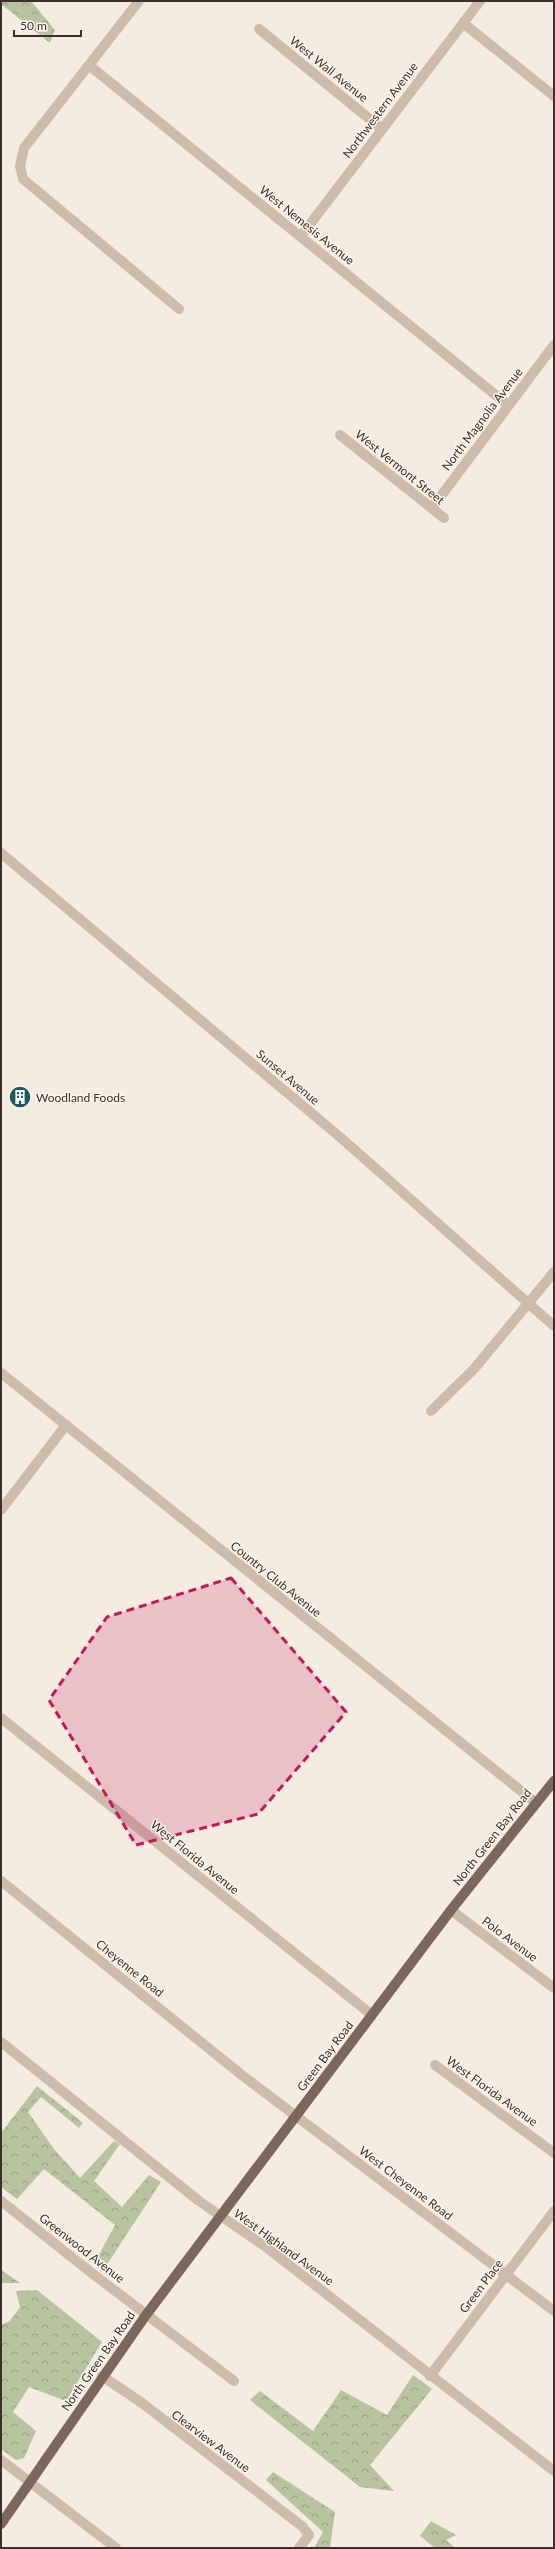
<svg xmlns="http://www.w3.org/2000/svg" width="555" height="2549" font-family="Lato,sans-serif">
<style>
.forest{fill:url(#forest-crowns)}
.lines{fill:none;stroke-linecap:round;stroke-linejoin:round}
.minor{stroke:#cdbbac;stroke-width:10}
.major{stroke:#7d675c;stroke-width:10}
.marked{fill:#c2185b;fill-opacity:0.2;stroke:#c2185b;stroke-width:3;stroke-dasharray:8 5;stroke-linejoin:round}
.labels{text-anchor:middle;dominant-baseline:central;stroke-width:3;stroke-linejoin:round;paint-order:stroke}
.street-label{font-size:12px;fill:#3b302b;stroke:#fbf5ee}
.poi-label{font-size:12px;fill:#3b302b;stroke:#fbf5ee;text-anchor:start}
</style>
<defs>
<pattern id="forest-crowns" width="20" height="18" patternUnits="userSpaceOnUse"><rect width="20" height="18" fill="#b8c4a0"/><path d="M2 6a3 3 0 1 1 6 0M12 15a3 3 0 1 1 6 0" fill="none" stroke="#97a083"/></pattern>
</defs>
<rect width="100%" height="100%" fill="#f4ebe1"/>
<g class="forest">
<path d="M 1,1 L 31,1 L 55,30 L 50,43 L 1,4 Z"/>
<path d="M 37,2086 L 83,2123 L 79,2128 L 41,2097 L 28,2112 L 54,2149 L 80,2178 L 114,2141 L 120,2144 L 94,2181 L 122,2207 L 149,2175 L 161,2182 L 104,2269 L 95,2262 L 115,2225 L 44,2169 L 17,2199 L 1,2187 L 1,2133 Z"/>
<path d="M 1,2270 L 20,2283 L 1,2283 Z"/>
<path d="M 37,2290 L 102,2342 L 66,2401 L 29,2387 L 13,2412 L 36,2431 L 24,2458 L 16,2460 L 1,2449 L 1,2325 L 10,2321 L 20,2307 L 16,2291 Z"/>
<path d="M 413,2375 L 432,2389 L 370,2465 L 394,2491 L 360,2487 L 250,2400 L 260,2391 L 313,2431 L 341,2390 L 387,2415 Z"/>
<path d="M 273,2472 L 335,2512 L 330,2548 L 314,2548 L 323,2532 L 266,2480 Z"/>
<path d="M 431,2521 L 456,2535 L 446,2540 L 455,2548 L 435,2548 L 420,2536 Z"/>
</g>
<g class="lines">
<g class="minor">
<path d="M 139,1 L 24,148 L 20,166 L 23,179 L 179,309"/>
<path d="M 463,23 L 554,96"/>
<path d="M 259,29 L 382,129"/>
<path d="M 90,66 L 508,405"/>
<path d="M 301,236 L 480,1"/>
<path d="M 340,435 L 444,518"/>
<path d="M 432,508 L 554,345"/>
<path d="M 1,853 L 340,1137 L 554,1326"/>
<path d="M 1,1373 L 536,1803"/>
<path d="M 431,1411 L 474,1369 L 554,1272"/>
<path d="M 1,1510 L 66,1425"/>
<path d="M 1,1718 L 372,2015"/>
<path d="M 1,1881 L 243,2076 L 554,2311"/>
<path d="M 451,1910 L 554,1988"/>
<path d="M 1,2042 L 199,2201 L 266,2247 L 554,2471"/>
<path d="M 435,2065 L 554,2153"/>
<path d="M 1,2201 L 93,2274 L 234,2381"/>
<path d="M 102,2376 L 142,2403 L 303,2527 L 309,2535 L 299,2548"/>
<path d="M 430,2376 L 554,2211"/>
<path d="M 1,2460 L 116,2548"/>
</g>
<path class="major" d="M 1,2524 L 146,2315 L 451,1910 L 554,1781"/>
</g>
<path class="marked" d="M 231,1578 L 346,1712 L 258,1814 L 136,1845 L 49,1700 L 107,1617 Z"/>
<defs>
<g id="building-disc" transform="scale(1.15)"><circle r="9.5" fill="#1f5a5e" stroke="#fbf5ee"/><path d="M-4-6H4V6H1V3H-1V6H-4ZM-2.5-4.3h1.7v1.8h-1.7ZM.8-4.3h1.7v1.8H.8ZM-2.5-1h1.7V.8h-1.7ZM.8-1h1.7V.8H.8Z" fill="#fff"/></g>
</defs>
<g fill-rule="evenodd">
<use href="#building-disc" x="20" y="1097"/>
</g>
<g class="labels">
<g class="street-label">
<text transform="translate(329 69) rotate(39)">West Wall Avenue</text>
<text transform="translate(380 110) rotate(-53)">Northwestern Avenue</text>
<text transform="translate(307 225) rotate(39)">West Nemesis Avenue</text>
<text transform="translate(482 419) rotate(-53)">North Magnolia Avenue</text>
<text transform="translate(400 467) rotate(39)">West Vermont Street</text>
<text transform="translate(288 1077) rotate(40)">Sunset Avenue</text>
<text transform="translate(276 1579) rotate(39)">Country Club Avenue</text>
<text transform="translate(492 1837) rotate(-52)">North Green Bay Road</text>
<text transform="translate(195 1857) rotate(39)">West Florida Avenue</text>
<text transform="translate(510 1939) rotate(37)">Polo Avenue</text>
<text transform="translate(130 1968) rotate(39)">Cheyenne Road</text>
<text transform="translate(325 2056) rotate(-53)">Green Bay Road</text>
<text transform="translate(492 2091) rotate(36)">West Florida Avenue</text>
<text transform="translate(406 2183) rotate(37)">West Cheyenne Road</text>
<text transform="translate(284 2247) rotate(36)">West Highland Avenue</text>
<text transform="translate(82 2248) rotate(38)">Greenwood Avenue</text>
<text transform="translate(481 2286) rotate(-53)">Green Place</text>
<text transform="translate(98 2361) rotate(-55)">North Green Bay Road</text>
<text transform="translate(211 2441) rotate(37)">Clearview Avenue</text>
</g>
<g class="poi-label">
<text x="36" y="1097">Woodland Foods</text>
</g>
</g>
<rect width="555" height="2549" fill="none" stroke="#3b302b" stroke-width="4"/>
<path d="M14 30v6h67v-6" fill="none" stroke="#3b302b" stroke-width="2"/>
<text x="20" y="30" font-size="12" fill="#3b302b" stroke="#fbf5ee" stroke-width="3" paint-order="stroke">50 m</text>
</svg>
